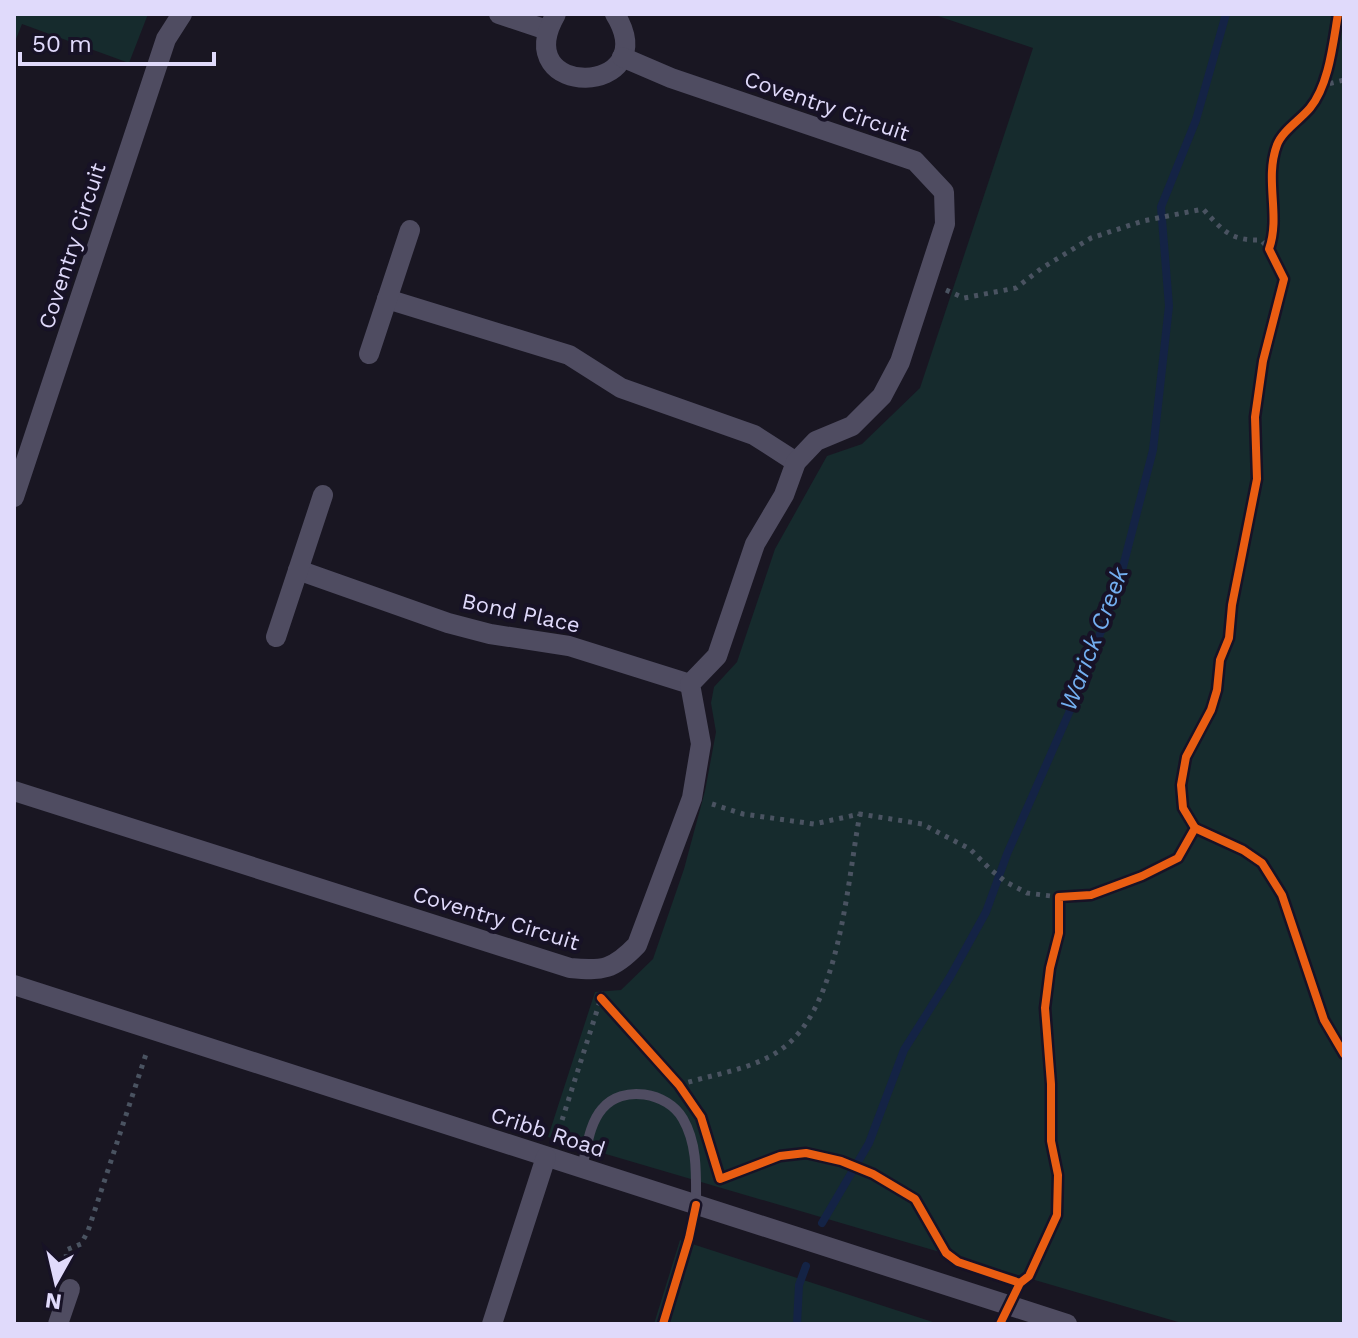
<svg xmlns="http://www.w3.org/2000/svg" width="1358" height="1338" font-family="'Work Sans',sans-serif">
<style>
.green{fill:#162b2d}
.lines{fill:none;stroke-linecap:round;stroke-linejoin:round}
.stream{stroke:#142345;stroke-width:8}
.path{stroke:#4a5361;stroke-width:5;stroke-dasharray:4 6;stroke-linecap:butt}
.lane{stroke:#4f4c61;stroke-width:10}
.street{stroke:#4f4c61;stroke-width:20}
.cycleway-casing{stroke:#171226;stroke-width:13}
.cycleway{stroke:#e95d12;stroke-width:8}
.labels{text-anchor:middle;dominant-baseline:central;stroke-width:8;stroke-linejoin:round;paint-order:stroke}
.street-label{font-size:22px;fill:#e0dafb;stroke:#171226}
.water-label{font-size:24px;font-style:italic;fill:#73aef0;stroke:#171226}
</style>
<rect width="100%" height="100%" fill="#191622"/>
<g class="green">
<path d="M 14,14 L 148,14 L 129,63 L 22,24 L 14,44 Z"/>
<path d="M 932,14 L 1344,14 L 1344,1324 L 1185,1324 L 548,1137 L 595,992 L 621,990 L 653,959 L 684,869 L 705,791 L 716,732 L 711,703 L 714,687 L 737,662 L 775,549 L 827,456 L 862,444 L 920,388 L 1033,48 Z"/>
<path d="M 680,1240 L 939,1324 L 654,1324 Z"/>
</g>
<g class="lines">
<g class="stream">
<path d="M 822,1223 L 869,1143 L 904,1050 L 950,977 L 986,912 L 1007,854 L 1072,706 L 1117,590 L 1153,450 L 1169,306 L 1161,207 L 1196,120 L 1226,14"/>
<path d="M 797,1324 L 799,1285 L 806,1266"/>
</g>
<g class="path">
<path d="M 1320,86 L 1344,80"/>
<path d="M 946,290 L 964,298 L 1016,288 L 1042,268 L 1091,238 L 1143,221 L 1203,209 C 1223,231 1231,241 1261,240 L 1269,249"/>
<path d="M 712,804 L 743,814 L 814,824 L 860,814 L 922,824 L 970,849 L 991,870 L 1006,882 L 1027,893 L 1059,897"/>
<path d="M 679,1085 C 712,1074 754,1070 783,1048 C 841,1005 847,881 860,814"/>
<path d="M 556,1139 L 601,998 L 600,988"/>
<path d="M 67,1268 L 66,1250 L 81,1244 L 88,1231 L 147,1051"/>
</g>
<path class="lane" d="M 582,1167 C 587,1148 589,1124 602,1109 C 622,1084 668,1092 683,1119 C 698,1145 696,1176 696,1205"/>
<g class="street">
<path d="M 499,14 L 547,30"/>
<path d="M 556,14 C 506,101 666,97 615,14"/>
<path d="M 387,299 L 569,355 L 621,388 L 754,435 L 796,462"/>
<path d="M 369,354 L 410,230"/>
<path d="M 14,497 L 166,39 L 182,14"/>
<path d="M 298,570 L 448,623 L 490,634 L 569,646 L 690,684"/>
<path d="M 276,637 L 323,495"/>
<path d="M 14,791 L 570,968 C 603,971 613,970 637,945 L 692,798 L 701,744 L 690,684 L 717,656 L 755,544 L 784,495 L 796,462 L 816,441 L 852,426 L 882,396 L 900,362 L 945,224 L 944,192 L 915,161 L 671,78 L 622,57"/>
<path d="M 14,985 L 1067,1324"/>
<path d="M 58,1324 L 70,1289"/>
<path d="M 492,1324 L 546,1157"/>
</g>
<g class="cycleway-casing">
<g id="cycleway">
<path d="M 1195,828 L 1243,850 L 1262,863 L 1282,895 L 1324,1020 L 1344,1054"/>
<path d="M 601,998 L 679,1085 L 701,1117 L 720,1179 L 780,1156 L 806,1153 L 841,1161 L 873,1174 L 915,1199 L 946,1253 L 958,1262 L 1020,1283"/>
<path d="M 663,1324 L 689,1238 L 696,1205"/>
<path d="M 1000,1324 L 1020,1283 L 1029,1276 L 1057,1215 L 1058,1175 L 1051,1141 L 1051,1084 L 1045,1008 L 1050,968 L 1059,933 L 1059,897 L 1091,895 L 1142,876 L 1178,858 L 1195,828 L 1183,808 L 1181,785 L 1186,757 L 1211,710 L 1217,690 L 1220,660 L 1229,638 L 1232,605 L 1257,479 L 1255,417 L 1263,361 L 1284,279 L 1269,249 C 1281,215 1264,180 1277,145 C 1282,131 1300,120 1310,108 C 1329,85 1333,43 1338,14"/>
</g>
</g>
<use href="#cycleway" class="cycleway"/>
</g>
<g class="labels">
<g class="street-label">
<text transform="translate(827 106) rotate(19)">Coventry Circuit</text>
<text transform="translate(72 246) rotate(-72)">Coventry Circuit</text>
<text transform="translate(521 613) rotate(12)">Bond Place</text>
<text transform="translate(496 918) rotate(17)">Coventry Circuit</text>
<text transform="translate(548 1132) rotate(18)">Cribb Road</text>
</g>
<g class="water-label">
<text transform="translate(1094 639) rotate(-69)">Warick Creek</text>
</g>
</g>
<rect width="1358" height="1338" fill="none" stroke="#e0dafb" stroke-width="32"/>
<g transform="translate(56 1282) rotate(188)" stroke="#171226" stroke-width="6" paint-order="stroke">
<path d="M0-6L14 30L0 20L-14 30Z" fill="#e0dafb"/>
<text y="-12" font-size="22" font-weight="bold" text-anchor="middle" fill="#e0dafb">N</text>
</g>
<path d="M20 52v12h194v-12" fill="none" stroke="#e0dafb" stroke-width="4"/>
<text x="32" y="52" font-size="24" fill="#e0dafb" stroke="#171226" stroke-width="6" paint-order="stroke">50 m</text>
</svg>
